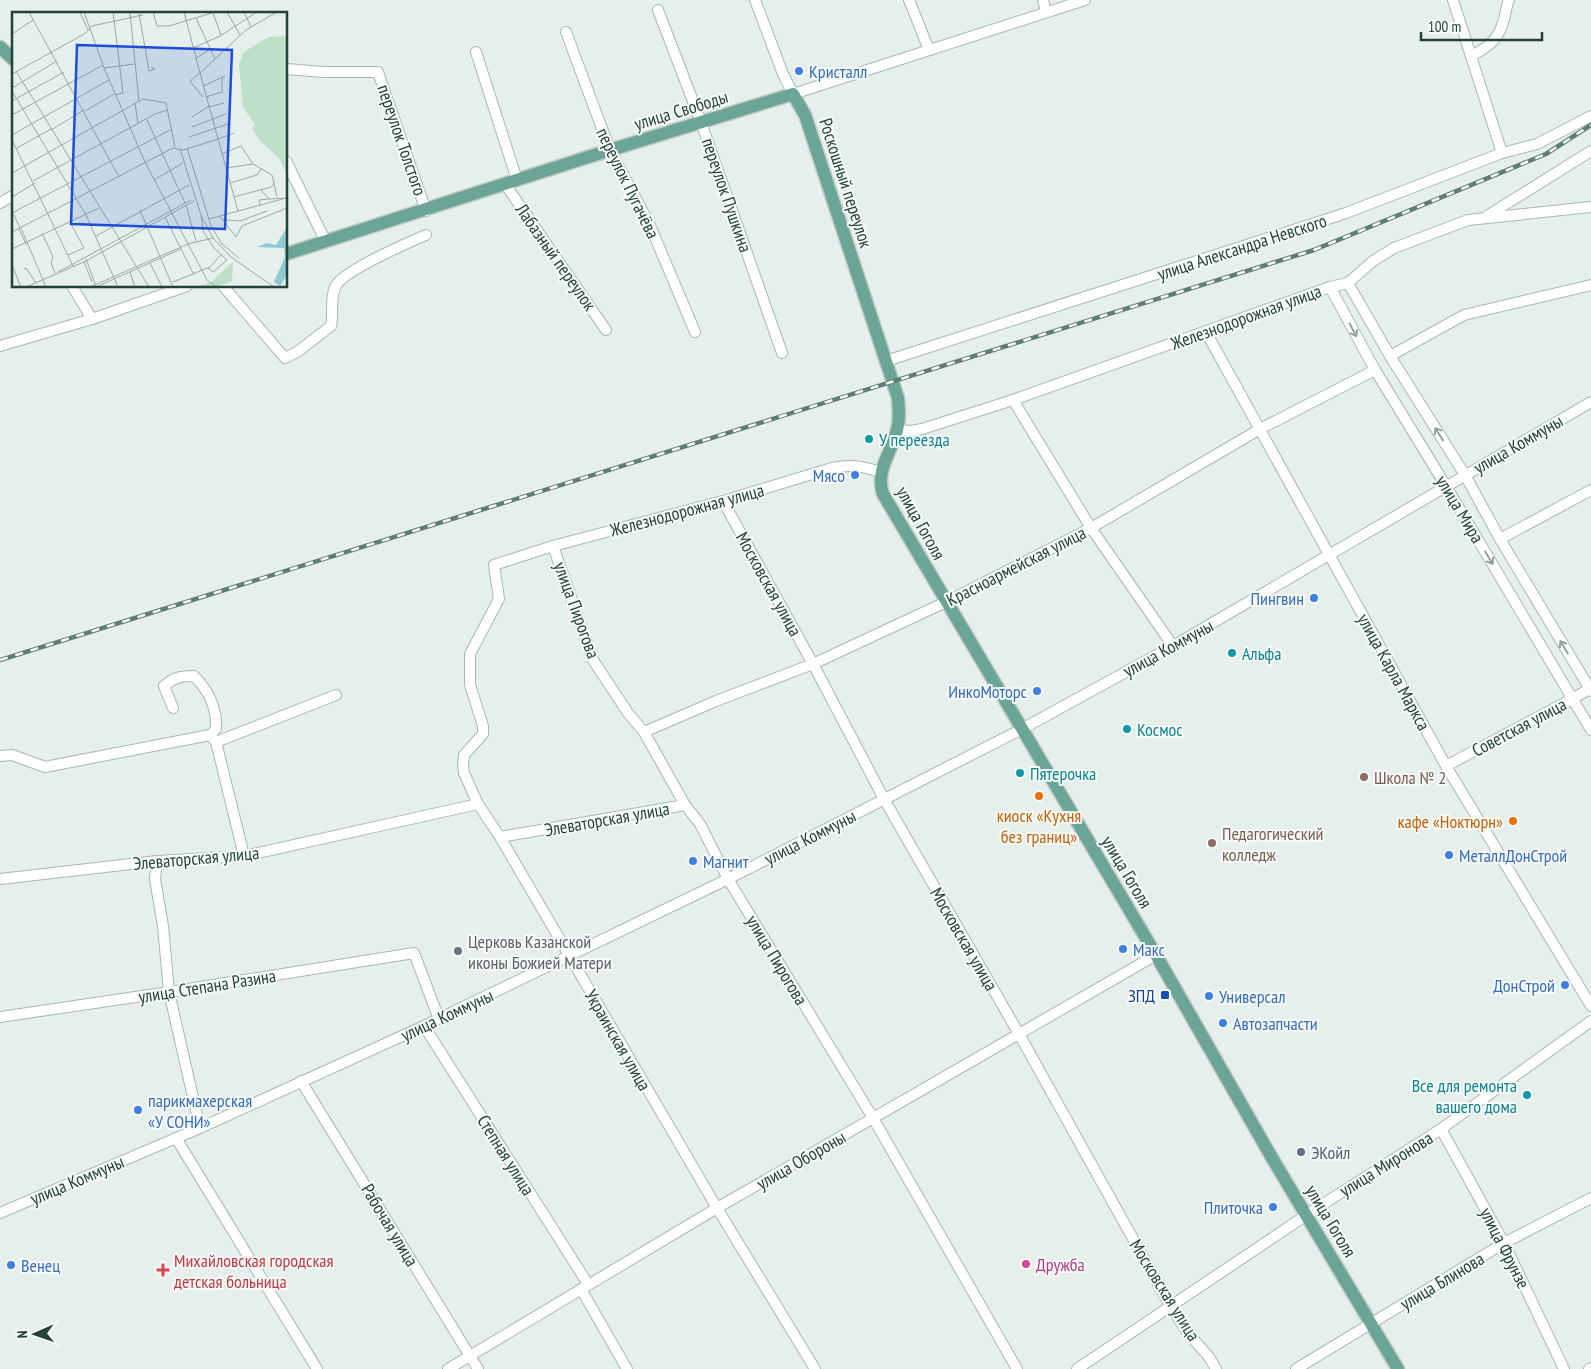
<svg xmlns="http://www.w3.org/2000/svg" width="1591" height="1369" font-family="'PT Sans Narrow',sans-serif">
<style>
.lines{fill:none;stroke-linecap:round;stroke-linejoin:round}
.minor-casing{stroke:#a8b8b2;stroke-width:12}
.major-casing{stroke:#c2cac8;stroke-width:15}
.minor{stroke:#fff;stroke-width:10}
.major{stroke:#6aa596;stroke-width:12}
.rail-casing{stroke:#5f7d75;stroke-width:4.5}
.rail{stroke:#f7fbf9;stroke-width:2.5;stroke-dasharray:8;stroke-linecap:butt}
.oneway{stroke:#92a09c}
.shop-dot{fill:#3f7fe0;stroke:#f7fbf9;stroke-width:2}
.culture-dot{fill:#0f9aa8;stroke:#f7fbf9;stroke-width:2}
.education-dot{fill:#8d6e63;stroke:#f7fbf9;stroke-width:2}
.food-dot{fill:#e8710a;stroke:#f7fbf9;stroke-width:2}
.worship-dot{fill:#6b7280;stroke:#f7fbf9;stroke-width:2}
.transit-dot{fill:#1a4fb4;stroke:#f7fbf9;stroke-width:2}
.service-dot{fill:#5c6f8a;stroke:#f7fbf9;stroke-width:2}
.hotel-dot{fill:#d1479c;stroke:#f7fbf9;stroke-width:2}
.health-dot{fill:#e0444e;stroke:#f7fbf9;stroke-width:2}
.labels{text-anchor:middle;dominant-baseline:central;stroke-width:4;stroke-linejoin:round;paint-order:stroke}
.shop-label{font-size:18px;fill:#366cbe;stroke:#f7fbf9;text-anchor:start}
.street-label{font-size:18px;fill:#24423a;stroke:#f7fbf9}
.culture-label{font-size:18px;fill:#0d838f;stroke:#f7fbf9;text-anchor:start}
.education-label{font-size:18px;fill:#785e54;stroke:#f7fbf9;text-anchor:start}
.food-label{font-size:18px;fill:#c56008;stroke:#f7fbf9}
.worship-label{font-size:18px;fill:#5b616d;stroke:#f7fbf9;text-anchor:start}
.transit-label{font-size:18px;fill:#164399;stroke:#f7fbf9;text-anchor:end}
.service-label{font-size:18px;fill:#4e5e75;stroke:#f7fbf9;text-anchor:start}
.health-label{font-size:18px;fill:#be3a42;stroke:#f7fbf9;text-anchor:start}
.hotel-label{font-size:18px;fill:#b23c85;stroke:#f7fbf9;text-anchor:start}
.inset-road{fill:none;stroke:#98aaa4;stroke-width:1}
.view{fill:#1d4ed8;fill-opacity:0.15;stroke:#1d4ed8;stroke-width:2.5}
.inset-edge{fill:none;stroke:#24423a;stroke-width:2.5}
</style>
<rect width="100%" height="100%" fill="#e6efeb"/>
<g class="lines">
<g class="minor-casing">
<g id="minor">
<path d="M 755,0 L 783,74 L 793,94 L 1085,0"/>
<path d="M 909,0 L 929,50"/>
<path d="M 1043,0 L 1046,12"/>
<path d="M 1453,0 L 1502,153"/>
<path d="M 658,10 L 701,122 L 782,353"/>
<path d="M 566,32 L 610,150 L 649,223 L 695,332"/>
<path d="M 476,52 L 517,180"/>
<path d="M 1471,56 C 1489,47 1499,39 1504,19 C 1506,13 1506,6 1509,0"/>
<path d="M 286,69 L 323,72 L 378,72 L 426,211"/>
<path d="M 286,161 L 326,242"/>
<path d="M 505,184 L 606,330"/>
<path d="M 0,203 L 14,195"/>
<path d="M 1487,216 L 1591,151"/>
<path d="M 1348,283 L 1390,356 L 1465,475 L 1500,539 L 1591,691"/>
<path d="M 72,286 L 92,319"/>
<path d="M 223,286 L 285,358 L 297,352 L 331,326 C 334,314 329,295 337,284 C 348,269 407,243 426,235"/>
<path d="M 1330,287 L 1375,370 L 1446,486 L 1591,730"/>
<path d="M 1206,332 L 1446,766 L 1591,1006"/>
<path d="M 0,346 L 92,319 L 187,286"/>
<path d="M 1390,356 L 1464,315 L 1591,285"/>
<path d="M 886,361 L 1346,213 L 1502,153 L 1537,144 L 1591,116"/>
<path d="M 1013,400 L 1091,528 L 1173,646"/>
<path d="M 897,430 L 911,431 L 922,429 L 1013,400 L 1330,287 L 1348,283 L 1373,261 L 1394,248 L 1468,220 L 1591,207"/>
<path d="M 723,501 L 813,664 L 884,799 L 1019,1034 L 1171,1307 L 1187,1332 L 1209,1357 L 1216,1369"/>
<path d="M 1500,539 L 1591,490"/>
<path d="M 553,546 L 593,660 L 628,713 L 644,732 L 685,805 L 700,824 L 728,879 L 873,1118 L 1017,1369"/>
<path d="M 644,732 L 716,701 L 813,664 L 946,602 L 1091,528 L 1260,429 L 1375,370"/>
<path d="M 210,735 L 216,742 L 336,695"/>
<path d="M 216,742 L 244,856"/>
<path d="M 0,756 L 12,755 L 45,767 L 210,735 L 216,729 C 217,707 209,691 194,676 C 182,676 174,677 164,686 L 173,708"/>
<path d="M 1446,766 L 1572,699 L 1591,688"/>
<path d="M 500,837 L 685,805"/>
<path d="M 157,861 L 155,879 L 163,926 L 169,992 L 200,1128"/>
<path d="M 0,879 L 157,861 L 244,856 L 478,804"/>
<path d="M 0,1017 L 169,992 L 414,953 L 439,1019"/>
<path d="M 424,1026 L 588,1284"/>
<path d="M 301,1081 L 478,1369"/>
<path d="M 1441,1129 L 1504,1243 L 1564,1369"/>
<path d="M 176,1138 L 317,1369"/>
<path d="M 0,1213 L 200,1128 L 424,1026 L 728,879 L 1022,729 L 1173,646 L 1591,402"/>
<path d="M 581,1289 L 627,1369"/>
<path d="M 448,1369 L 717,1208 L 1156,955"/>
<path d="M 815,1369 L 717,1208 L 500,837 L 478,804 L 464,773 L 463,764 L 464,755 L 483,734 L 483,726 L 470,685 L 470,654 L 499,599 L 494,565 L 553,546 L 723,501 L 832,468 C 852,464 861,466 881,472"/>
<path d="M 1077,1369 L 1320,1206 L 1441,1129 L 1591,1021"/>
<path d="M 1296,1369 L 1504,1243 L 1591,1198"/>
<path d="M 1589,1369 L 1591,1368"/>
</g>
</g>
<g class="major-casing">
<g id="major">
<path d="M 0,47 L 14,60"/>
<path d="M 286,254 L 610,150 L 793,94 L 805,115 L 898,398 C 899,409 900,419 897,430 C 892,452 875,470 883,494 L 1156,955 L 1275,1163 L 1398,1369"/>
</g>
</g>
<use href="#minor" class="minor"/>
<use href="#major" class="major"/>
<g class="rail-casing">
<path id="rail" d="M 0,660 L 1314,250 L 1546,154 L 1591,125"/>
</g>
<use href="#rail" class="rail"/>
</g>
<defs><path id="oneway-shaft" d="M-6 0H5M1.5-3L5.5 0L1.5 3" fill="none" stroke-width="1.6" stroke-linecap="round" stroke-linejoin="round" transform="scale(1.25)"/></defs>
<g class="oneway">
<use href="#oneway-shaft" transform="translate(1353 330) rotate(62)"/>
<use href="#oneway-shaft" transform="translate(1439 434) rotate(-122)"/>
<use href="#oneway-shaft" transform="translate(1489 558) rotate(59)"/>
<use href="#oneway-shaft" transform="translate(1564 647) rotate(-121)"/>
</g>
<g class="shop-dot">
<circle cx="799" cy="71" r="5"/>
<circle cx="855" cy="475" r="5"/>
<circle cx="1314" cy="598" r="5"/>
<circle cx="1037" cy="691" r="5"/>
<circle cx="1449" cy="855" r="5"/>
<circle cx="693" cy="861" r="5"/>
<circle cx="1123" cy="949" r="5"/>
<circle cx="1565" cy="985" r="5"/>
<circle cx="1209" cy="996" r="5"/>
<circle cx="1223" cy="1023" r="5"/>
<circle cx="138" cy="1110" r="5"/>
<circle cx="1273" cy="1207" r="5"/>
<circle cx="11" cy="1265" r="5"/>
</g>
<g class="culture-dot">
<circle cx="869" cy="439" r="5"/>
<circle cx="1232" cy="653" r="5"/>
<circle cx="1127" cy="729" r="5"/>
<circle cx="1020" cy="773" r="5"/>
<circle cx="1527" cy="1095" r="5"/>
</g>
<g class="education-dot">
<circle cx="1364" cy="777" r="5"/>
<circle cx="1212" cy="843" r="5"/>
</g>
<g class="food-dot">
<circle cx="1039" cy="796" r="5"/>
<circle cx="1513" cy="821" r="5"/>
</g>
<circle class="worship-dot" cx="458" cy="951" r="5"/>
<rect class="transit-dot" x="1160" y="990" width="10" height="10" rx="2.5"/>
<circle class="service-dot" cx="1301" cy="1152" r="5"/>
<circle class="hotel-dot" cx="1026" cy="1264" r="5"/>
<path class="health-dot" d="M160.5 1262.5h5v5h5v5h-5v5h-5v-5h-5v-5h5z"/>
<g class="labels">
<g class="shop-label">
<text x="809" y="71">Кристалл</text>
<text x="845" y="475" text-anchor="end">Мясо</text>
<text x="1304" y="598" text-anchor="end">Пингвин</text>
<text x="1027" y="691" text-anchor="end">ИнкоМоторс</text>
<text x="1459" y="855">МеталлДонСтрой</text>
<text x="703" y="861">Магнит</text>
<text x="1133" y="949">Макс</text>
<text x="1555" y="985" text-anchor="end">ДонСтрой</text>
<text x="1219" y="996">Универсал</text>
<text x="1233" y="1023">Автозапчасти</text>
<text x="148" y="1100">парикмахерская<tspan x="148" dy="21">«У СОНИ»</tspan></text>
<text x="1263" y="1207" text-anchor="end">Плиточка</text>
<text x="21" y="1265">Венец</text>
</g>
<g class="street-label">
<text transform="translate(681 110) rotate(-17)">улица Свободы</text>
<text transform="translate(402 140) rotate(71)">переулок Толстого</text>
<text transform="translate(628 183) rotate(64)">переулок Пугачёва</text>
<text transform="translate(846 183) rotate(72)">Роскошный переулок</text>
<text transform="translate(727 195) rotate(71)">переулок Пушкина</text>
<text transform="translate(1242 247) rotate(-18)">улица Александра Невского</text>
<text transform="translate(556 257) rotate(55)">Лабазный переулок</text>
<text transform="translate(1246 317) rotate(-20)">Железнодорожная улица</text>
<text transform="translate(1518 444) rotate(-30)">улица Коммуны</text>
<text transform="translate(1460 509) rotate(59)">улица Мира</text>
<text transform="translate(687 510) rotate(-15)">Железнодорожная улица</text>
<text transform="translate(921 523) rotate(61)">улица Гоголя</text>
<text transform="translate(1016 566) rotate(-27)">Красноармейская улица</text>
<text transform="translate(769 584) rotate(61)">Московская улица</text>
<text transform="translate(577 610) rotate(70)">улица Пирогова</text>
<text transform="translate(1168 648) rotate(-29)">улица Коммуны</text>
<text transform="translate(1394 672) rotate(61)">улица Карла Маркса</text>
<text transform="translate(1519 727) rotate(-28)">Советская улица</text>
<text transform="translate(607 819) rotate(-10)">Элеваторская улица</text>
<text transform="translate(810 837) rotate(-27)">улица Коммуны</text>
<text transform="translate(196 858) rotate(-5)">Элеваторская улица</text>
<text transform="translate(1127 872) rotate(59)">улица Гоголя</text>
<text transform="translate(964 939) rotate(60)">Московская улица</text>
<text transform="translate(777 960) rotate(59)">улица Пирогова</text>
<text transform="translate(207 986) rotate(-9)">улица Степана Разина</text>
<text transform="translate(447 1015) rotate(-25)">улица Коммуны</text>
<text transform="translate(618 1040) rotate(60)">Украинская улица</text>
<text transform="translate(506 1155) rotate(58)">Степная улица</text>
<text transform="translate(801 1160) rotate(-30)">улица Обороны</text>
<text transform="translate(1386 1164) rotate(-32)">улица Миронова</text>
<text transform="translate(77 1180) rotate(-23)">улица Коммуны</text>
<text transform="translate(1331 1221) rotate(59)">улица Гоголя</text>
<text transform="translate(390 1225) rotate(59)">Рабочая улица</text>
<text transform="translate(1505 1248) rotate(63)">улица Фрунзе</text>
<text transform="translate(1442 1281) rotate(-31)">улица Блинова</text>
<text transform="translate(1165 1290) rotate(58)">Московская улица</text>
</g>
<g class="culture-label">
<text x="879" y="439">У переезда</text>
<text x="1242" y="653">Альфа</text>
<text x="1137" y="729">Космос</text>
<text x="1030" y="773">Пятерочка</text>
<text x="1517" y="1085" text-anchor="end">Все для ремонта<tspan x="1517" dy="21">вашего дома</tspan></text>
</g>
<g class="education-label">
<text x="1374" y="777">Школа № 2</text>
<text x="1222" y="833">Педагогический<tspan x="1222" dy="21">колледж</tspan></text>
</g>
<g class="food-label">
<text x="1039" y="815">киоск «Кухня<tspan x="1039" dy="21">без границ»</tspan></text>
<text x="1503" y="821" text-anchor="end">кафе «Ноктюрн»</text>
</g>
<g class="worship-label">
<text x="468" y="941">Церковь Казанской<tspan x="468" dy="21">иконы Божией Матери</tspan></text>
</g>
<g class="transit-label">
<text x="1155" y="995">ЗПД</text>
</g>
<g class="service-label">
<text x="1311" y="1152">ЭКойл</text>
</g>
<g class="health-label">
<text x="174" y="1260">Михайловская городская<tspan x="174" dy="21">детская больница</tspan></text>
</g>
<g class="hotel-label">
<text x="1036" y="1264">Дружба</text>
</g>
</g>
<g transform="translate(12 12)">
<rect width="275" height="275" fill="#e6efeb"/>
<path d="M 275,24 L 275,162 L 267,146 L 247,128 L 240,116 L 243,113 L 231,95 L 227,53 L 231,41 L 244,32 L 257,25 Z" fill="#bfe0c8"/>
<path d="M 221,250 L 220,269 L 204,275 L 186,275 L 199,270 Z" fill="#bfe0c8"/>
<path d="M 275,215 L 275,263 L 268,274 L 262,270 L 273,245 L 272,236 L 245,235 L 255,231 L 264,233 Z" fill="#8ec9d4"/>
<path class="inset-road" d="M 17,0 L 107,165M 68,0 L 76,18M 72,0 L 92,56 L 133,150 L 195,268 L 204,275M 101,0 L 111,81 L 103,83M 118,0 L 127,89M 141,0 L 145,14 L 157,14 L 203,0M 172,0 L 188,61 L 178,69 L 191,85M 215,0 L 228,23M 232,0 L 239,15M 127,1 L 137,59 L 143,57 L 139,55M 201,1 L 209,23M 184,6 L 203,47M 0,22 L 21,8M 181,36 L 208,24 L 245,0M 183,47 L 197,38M 92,56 L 122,52M 4,59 L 137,275M 0,62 L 74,21 L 80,14 L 131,3M 191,74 L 213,64M 0,76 L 45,49M 0,79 L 74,203 L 106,275M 194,85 L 210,80 L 210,65M 0,89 L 52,60M 123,91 L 126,112M 197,95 L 212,91M 73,99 L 102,82M 0,103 L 91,53M 180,105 L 197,94M 135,108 L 173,191M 180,115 L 214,102M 39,118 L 72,98M 222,121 L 206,127 L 226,199M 0,123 L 97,68M 177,125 L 216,112M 0,128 L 61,254M 5,136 L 39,117M 175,136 L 199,214 L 210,232 L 227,246M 168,137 L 189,203 L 191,219 L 202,236 L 215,248 L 201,260 L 196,256M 210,142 L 229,134 L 241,152 L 260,163 L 265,185M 214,156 L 241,152M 0,161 L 131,87 L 154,91 L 163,135M 142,168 L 171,151M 21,169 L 143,102 L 156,98M 218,171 L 245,163 L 249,157M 249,178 L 257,187 L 274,186M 0,185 L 23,171M 222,185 L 259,175 L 263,171M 174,193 L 184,229M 248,194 L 247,188 L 257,187M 128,198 L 161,275M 0,201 L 160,117M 1,201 L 8,216M 208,204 L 224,225 L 230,214 L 275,196M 153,205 L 182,263M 190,205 L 201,226 L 219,245 L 262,275M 197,207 L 274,186M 214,208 L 228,209 L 255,199M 9,216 L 34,275M 7,217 L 14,232M 0,220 L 161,136 L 171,138 L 206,127 L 188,61 L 234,18 L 265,0M 30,221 L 41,245 L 39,251 L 43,261M 84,224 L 177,173M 0,237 L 87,196M 56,243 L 72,236 L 58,210M 74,247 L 84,274M 72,250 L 80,270M 138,251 L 150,275M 0,253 L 9,275M 12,257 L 14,256 L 24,271M 46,260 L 179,188M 118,260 L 123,275M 161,270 L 198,255 L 209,243M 14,275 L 74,249 L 182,189M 78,275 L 176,232 L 201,226M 84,275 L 169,237"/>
<path class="view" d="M 65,33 L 220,38 L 213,217 L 59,212 Z"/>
<rect width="275" height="275" class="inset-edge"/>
</g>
<g transform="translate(35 1334) rotate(268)" stroke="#f7fbf9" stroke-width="4" paint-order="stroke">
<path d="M0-4L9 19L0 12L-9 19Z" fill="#24423a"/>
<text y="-8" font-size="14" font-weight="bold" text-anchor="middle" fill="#24423a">N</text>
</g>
<path d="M1421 32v8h121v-8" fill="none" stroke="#24423a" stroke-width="2.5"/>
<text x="1428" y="32" font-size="15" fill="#24423a" stroke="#f7fbf9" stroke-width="4" paint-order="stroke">100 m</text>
</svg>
